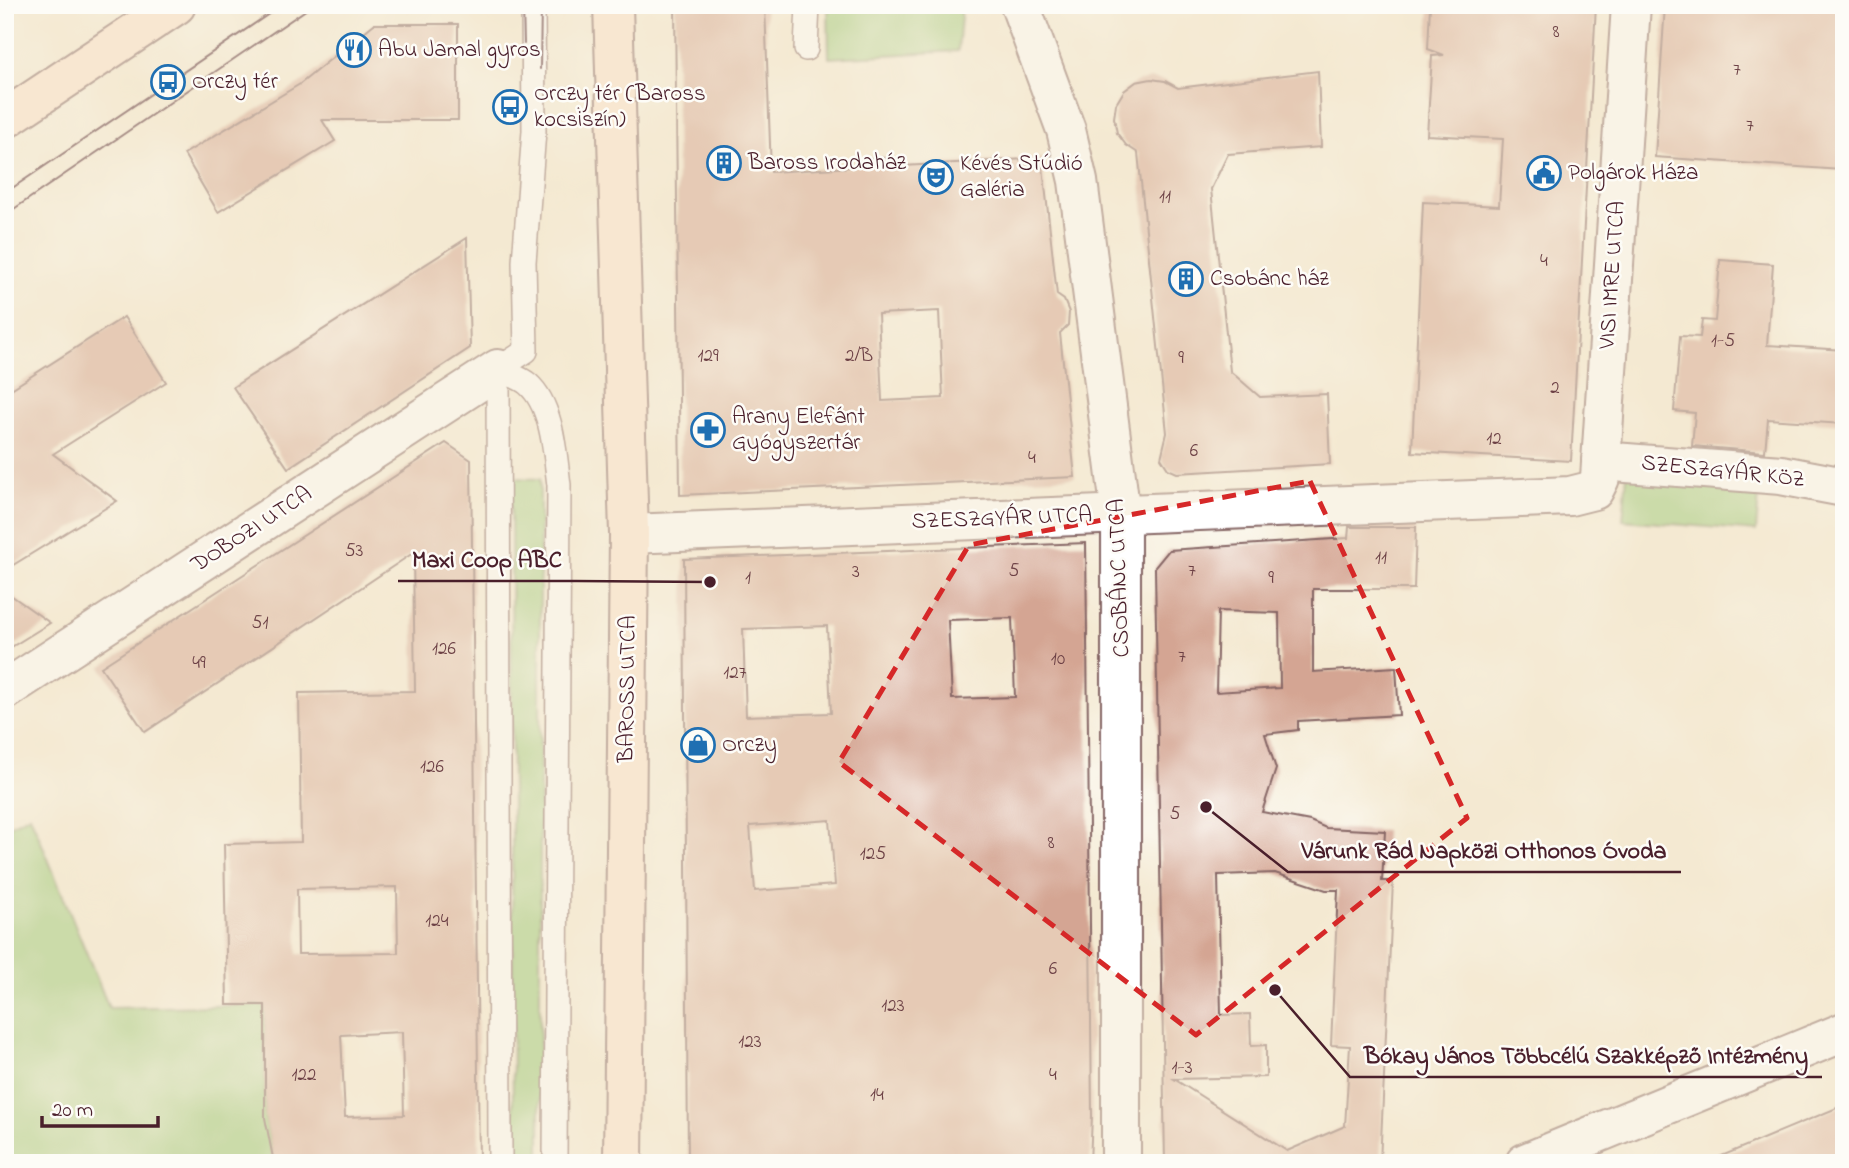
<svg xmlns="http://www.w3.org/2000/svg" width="1849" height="1168" font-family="'Indie Flower',sans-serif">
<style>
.green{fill:#9ac978;stroke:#727452;stroke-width:2}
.building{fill:#d4a593;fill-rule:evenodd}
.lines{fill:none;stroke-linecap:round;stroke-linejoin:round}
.lane-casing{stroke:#866665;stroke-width:26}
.street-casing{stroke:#866665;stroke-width:42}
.secondary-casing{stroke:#866665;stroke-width:42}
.lane{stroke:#fff;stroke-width:23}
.street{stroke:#fff;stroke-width:38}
.secondary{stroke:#fde4d0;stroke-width:38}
.tram{stroke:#4a1f2b;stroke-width:2}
.marked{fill:none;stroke:#d62828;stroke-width:5;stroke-dasharray:14 9;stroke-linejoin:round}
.labels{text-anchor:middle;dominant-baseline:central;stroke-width:5;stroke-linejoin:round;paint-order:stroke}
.number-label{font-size:19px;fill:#6c4045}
.poi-label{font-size:23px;fill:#4a1f2b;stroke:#fdfcf7;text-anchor:start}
.street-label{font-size:23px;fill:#4a1f2b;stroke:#fdfcf7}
.leader{fill:none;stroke:#4a1f2b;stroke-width:2.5}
.callout-dot{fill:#4a1f2b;stroke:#fdfcf7;stroke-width:2.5}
.callout-label{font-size:24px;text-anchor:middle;font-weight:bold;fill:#4a1f2b;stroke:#fdfcf7;stroke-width:5;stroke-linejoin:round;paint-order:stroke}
</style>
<rect width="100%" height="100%" fill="#fdfcf7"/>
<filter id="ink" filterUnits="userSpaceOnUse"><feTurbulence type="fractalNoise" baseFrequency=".0143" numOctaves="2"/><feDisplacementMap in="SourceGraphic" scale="14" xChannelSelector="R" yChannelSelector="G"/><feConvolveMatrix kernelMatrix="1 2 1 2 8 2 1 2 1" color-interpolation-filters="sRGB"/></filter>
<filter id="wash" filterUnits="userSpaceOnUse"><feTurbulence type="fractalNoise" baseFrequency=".00686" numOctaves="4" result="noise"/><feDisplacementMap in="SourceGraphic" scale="28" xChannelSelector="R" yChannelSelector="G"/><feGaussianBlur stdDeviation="1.57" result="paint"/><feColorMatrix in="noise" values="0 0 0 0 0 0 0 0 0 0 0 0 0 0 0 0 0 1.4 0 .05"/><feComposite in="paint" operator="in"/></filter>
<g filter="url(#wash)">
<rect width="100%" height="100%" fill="#f4e9d2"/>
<g class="green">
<path d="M 828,5 L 962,5 L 958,51 L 829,58 Z"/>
<path d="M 1627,473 L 1760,483 L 1756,531 L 1623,520 Z"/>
<path d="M 511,478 L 540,479 L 540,1163 L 513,1163 Z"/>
<path d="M 30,815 L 109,1008 L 265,1005 L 265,1118 L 274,1163 L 5,1163 L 5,828 Z"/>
</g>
<g id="blocks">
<g class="building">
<path d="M 675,5 L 765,5 L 771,172 L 854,167 L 862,160 L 876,157 L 892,159 L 903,166 L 1042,158 L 1057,295 L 1064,300 L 1069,312 L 1068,325 L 1060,333 L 1075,477 L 680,495 ZM 939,311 L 943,398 L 882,401 L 878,314 Z"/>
<path d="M 1430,5 L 1596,5 L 1571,461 L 1412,452 L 1423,202 L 1499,206 L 1503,139 L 1427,135 L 1432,56 L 1444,55 L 1428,49 Z"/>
<path d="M 1665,5 L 1844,5 L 1841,170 L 1655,157 Z"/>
<path d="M 374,24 L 458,24 L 458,120 L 322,120 L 335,141 L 218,212 L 184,154 L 300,84 Z"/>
<path d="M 1318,71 L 1321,147 L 1228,154 L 1211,189 L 1230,371 L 1260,397 L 1327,394 L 1330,464 L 1177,473 L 1168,469 L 1161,458 L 1167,433 L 1138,153 L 1126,145 L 1117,133 L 1114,118 L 1116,104 L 1124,91 L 1136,82 L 1151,79 L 1165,81 L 1178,88 Z"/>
<path d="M 467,238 L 470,348 L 288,468 L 233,387 Z"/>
<path d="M 1720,260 L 1773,264 L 1767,345 L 1844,350 L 1844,424 L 1768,419 L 1765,452 L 1692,446 L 1695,413 L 1674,411 L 1680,336 L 1700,337 L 1702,320 L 1715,321 Z"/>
<path d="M 124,317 L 166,382 L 53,454 L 117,501 L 5,570 L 5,393 Z"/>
<path d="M 446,443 L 471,460 L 479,1163 L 274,1163 L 265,1118 L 265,1005 L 227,1005 L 224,844 L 301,842 L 299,693 L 415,691 L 413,553 L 145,732 L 101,667 ZM 397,887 L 398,953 L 298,954 L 297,889 ZM 402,1032 L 404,1115 L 345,1117 L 341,1035 Z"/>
<path d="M 1349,527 L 1416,527 L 1414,589 L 1313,589 L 1313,672 L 1396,667 L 1399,715 L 1298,721 L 1298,730 L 1265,734 L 1276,769 L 1262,812 L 1310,821 L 1326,828 L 1385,831 L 1382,881 L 1393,881 L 1380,1163 L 1165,1163 L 1155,567 L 1169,550 L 1348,538 ZM 1218,611 L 1279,613 L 1280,688 L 1216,692 ZM 1275,873 L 1326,890 L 1338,890 L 1331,1045 L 1350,1046 L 1345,1126 L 1287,1151 L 1174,1079 L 1266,1077 L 1266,1045 L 1251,1046 L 1250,1014 L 1221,1015 L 1218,875 Z"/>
<path d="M 1086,543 L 1092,1116 L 1090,1163 L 688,1163 L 684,559 ZM 1012,618 L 1015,697 L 952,699 L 948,620 ZM 827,626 L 831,713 L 746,716 L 743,629 ZM 830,820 L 835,885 L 755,891 L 750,826 Z"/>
<path d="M 5,591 L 50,623 L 5,651 Z"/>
<path d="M 1844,1105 L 1844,1163 L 1708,1163 L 1707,1162 Z"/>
</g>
</g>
</g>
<g filter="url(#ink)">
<use href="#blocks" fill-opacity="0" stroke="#866665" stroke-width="2"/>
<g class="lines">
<g class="lane-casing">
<g id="lane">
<path d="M 806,49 L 808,5"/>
<path d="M 498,369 C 507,374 520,377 528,384 C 553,406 555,455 559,485 L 555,1163"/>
<path d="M 498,369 L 500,1163"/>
<path d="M 498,369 L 526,351 L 524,262 L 534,131 L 533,5"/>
</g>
</g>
<g class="street-casing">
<g id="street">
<path d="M 1020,5 L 1066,130 L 1078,181 L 1121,515 L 1121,1163"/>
<path d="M 1601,461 L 1781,475 L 1844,487"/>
<path d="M 629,534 L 1570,496 L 1594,490 L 1600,478 L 1631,5"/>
<path d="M 5,690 L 498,369"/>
<path d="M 1525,1163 L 1844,1032"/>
</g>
</g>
<g class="secondary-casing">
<g id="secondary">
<path d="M 613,5 L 629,534 L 623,1163"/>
<path d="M 5,119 L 176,5"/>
</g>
</g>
<use href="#lane" class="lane"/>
<use href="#street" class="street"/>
<use href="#secondary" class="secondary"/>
<g class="tram">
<path d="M 523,5 L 524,44"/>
<path d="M 540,69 L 541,5"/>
<path d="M 5,193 L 282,5"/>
<path d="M 5,215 L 313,5"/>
</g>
</g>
</g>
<path d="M0 0H1849V1168H0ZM 1310,481 L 1467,818 L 1196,1035 L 839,762 L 969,545 Z" fill="#f4e9d2" fill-opacity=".55" fill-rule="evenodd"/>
<path class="marked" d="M 1310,481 L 1467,818 L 1196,1035 L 839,762 L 969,545 Z"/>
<defs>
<g id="restaurant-ring" transform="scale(1.75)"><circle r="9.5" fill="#fdfcf7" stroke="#1f6fb2" stroke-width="1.5"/><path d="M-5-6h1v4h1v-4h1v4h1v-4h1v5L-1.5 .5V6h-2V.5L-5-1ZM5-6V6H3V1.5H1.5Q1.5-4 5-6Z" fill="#1f6fb2"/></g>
<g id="bus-ring" transform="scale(1.75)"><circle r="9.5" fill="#fdfcf7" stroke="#1f6fb2" stroke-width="1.5"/><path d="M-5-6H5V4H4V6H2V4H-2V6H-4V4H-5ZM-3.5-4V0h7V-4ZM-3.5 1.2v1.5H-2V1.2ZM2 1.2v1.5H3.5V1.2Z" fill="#1f6fb2"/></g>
<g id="building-ring" transform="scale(1.75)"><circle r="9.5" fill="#fdfcf7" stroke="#1f6fb2" stroke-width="1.5"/><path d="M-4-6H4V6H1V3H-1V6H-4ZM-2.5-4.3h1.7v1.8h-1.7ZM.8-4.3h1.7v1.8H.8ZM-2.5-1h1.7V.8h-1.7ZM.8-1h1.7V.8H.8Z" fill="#1f6fb2"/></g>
<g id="civic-ring" transform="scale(1.75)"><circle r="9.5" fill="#fdfcf7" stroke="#1f6fb2" stroke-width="1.5"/><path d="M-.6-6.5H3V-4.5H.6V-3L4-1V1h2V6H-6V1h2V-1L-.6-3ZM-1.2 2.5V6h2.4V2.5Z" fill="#1f6fb2"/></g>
<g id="theatre-ring" transform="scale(1.75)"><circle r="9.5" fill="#fdfcf7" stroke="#1f6fb2" stroke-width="1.5"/><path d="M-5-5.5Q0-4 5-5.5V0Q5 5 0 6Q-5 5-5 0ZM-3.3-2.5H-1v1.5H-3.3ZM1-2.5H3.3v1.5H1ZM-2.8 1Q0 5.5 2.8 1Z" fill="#1f6fb2"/></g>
<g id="pharmacy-ring" transform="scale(1.75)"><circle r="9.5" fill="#fdfcf7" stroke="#1f6fb2" stroke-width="1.5"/><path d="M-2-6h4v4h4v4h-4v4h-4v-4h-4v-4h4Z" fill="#1f6fb2"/></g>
<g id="shop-ring" transform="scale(1.75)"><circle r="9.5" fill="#fdfcf7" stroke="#1f6fb2" stroke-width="1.5"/><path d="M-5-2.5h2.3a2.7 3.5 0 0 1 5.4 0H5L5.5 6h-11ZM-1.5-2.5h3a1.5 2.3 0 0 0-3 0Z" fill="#1f6fb2"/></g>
</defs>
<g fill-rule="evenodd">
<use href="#restaurant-ring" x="354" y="50"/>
<use href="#bus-ring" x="168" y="82"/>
<use href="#bus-ring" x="510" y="107"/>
<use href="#building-ring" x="724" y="163"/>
<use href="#civic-ring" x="1544" y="173"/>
<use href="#theatre-ring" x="936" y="177"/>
<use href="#building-ring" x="1186" y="279"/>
<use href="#pharmacy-ring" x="708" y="430"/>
<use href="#shop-ring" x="698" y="745"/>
</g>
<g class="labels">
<g class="number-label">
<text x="1556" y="32">8</text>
<text x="1737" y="70">7</text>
<text x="1750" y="126">7</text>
<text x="1165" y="197">11</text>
<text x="1544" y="261">4</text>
<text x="1723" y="341">1-5</text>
<text x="708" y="356">129</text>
<text x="859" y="356">2/B</text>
<text x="1181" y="358">9</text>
<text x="1555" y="388">2</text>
<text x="1494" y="439">12</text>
<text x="1194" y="451">6</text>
<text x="1032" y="458">4</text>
<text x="354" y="551">53</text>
<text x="1381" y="558">11</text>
<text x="1014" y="571">5</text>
<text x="1192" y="571">7</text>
<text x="856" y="572">3</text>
<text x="748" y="578">1</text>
<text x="1271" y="578">9</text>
<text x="260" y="623">51</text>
<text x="444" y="649">126</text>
<text x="1182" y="657">7</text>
<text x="1058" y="659">10</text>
<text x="199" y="663">49</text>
<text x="735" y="673">127</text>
<text x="432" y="767">126</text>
<text x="1175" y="814">5</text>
<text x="1051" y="843">8</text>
<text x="873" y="854">125</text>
<text x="437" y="921">124</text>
<text x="1053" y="969">6</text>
<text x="893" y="1006">123</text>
<text x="750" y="1042">123</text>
<text x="1182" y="1068">1-3</text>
<text x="304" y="1075">122</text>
<text x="1053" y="1075">4</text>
<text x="877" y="1095">14</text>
</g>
<g class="poi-label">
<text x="378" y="50">Abu Jamal gyros</text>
<text x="192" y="82">Orczy tér</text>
<text x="534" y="94">Orczy tér (Baross<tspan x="534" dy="26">kocsiszín)</tspan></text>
<text x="748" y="163">Baross Irodaház</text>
<text x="960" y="164">Kévés Stúdió<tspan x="960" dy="26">Galéria</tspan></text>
<text x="1568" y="173">Polgárok Háza</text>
<text x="1210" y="279">Csobánc ház</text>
<text x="732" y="417">Arany Elefánt<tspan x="732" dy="26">Gyógyszertár</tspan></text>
<text x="722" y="745">Orczy</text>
</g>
<g class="street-label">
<text transform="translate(1613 275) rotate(-86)">VISI IMRE UTCA</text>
<text transform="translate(1723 472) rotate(6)">SZESZGYÁR KÖZ</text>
<text transform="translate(1002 519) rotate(-2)">SZESZGYÁR UTCA</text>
<text transform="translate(252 530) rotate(-33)">DOBOZI UTCA</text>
<text transform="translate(1120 578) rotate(-92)">CSOBÁNC UTCA</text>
<text transform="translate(628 689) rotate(-89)">BAROSS UTCA</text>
</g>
</g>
<path class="leader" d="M710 582L576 581H398M1206 807L1288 872H1681M1275 990L1350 1077H1822"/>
<g class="callout-dot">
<circle cx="710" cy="582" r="7"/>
<circle cx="1206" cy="807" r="7"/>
<circle cx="1275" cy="990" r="7"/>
</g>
<g class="callout-label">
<text x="487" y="567">Maxi Coop ABC</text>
<text x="1484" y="858">Várunk Rád Napközi Otthonos Óvoda</text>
<text x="1586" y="1063">Bókay János Többcélú Szakképző Intézmény</text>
</g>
<rect width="1849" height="1168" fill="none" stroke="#fdfcf7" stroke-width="28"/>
<path d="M42 1116v10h116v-10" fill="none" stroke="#4a1f2b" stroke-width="3.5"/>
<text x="52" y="1116" font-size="21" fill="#4a1f2b" stroke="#fdfcf7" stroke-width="5" paint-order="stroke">20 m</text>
</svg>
